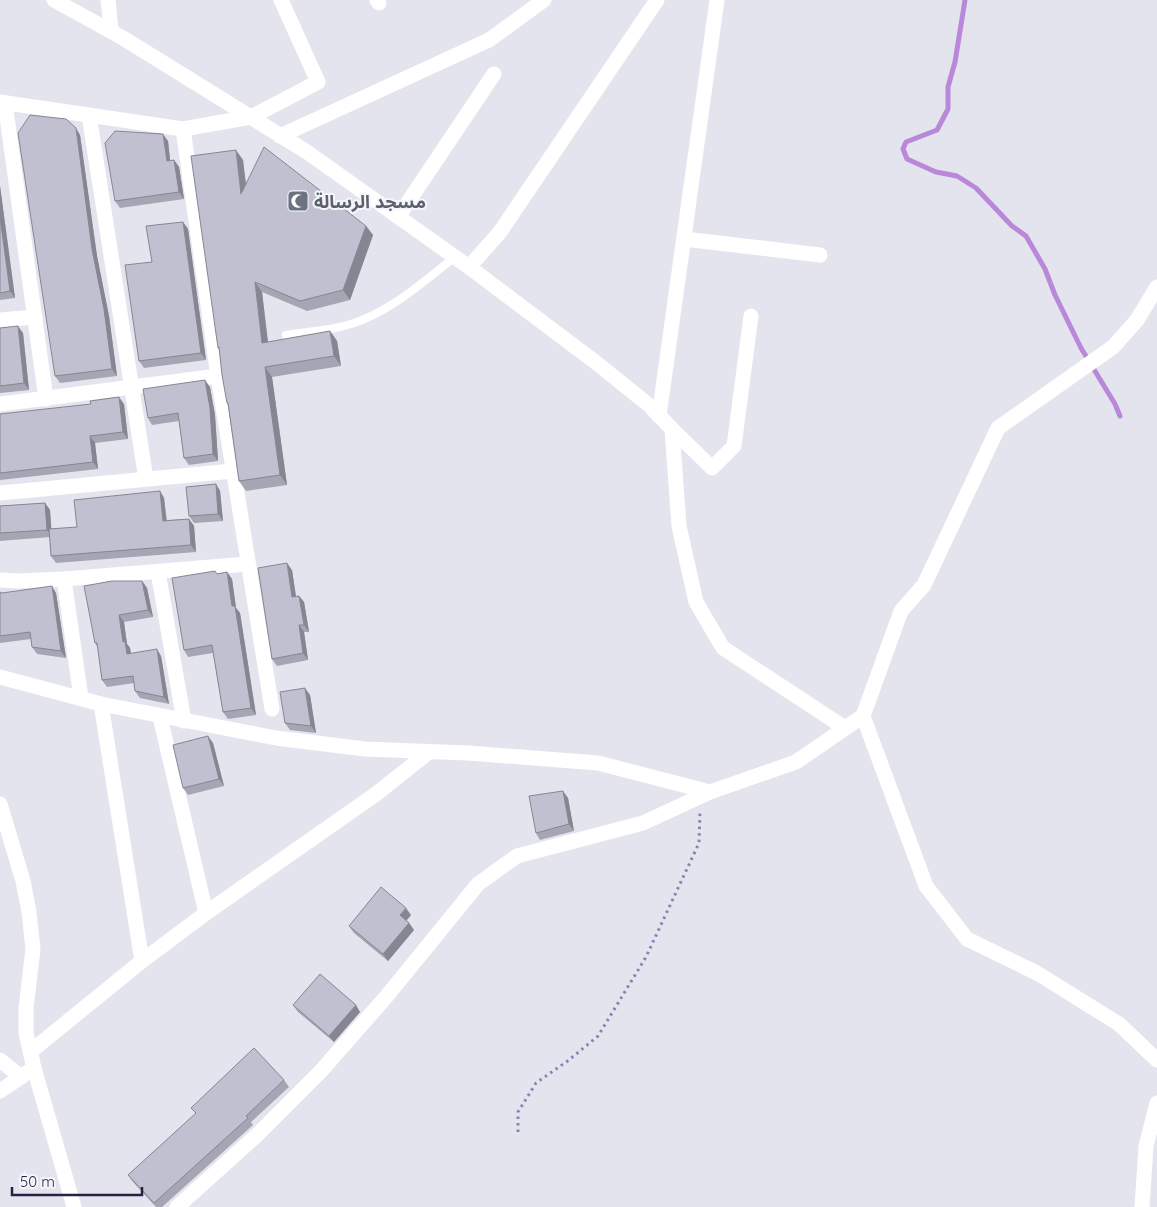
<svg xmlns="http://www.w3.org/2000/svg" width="1157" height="1207" font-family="Quicksand,'Noto Sans Arabic',sans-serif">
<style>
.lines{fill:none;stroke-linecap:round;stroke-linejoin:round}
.stream{stroke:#b988d8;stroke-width:5}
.path{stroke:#8982b5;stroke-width:3;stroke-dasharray:2.5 4;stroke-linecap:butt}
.lane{stroke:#fff;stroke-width:8}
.street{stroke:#fff;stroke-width:15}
.wall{fill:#a5a5b3}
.shaded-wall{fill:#868692}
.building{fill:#c0c0d0;stroke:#868692}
.labels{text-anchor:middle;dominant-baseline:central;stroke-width:4;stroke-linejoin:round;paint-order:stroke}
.worship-label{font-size:18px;font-weight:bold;fill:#5b616d;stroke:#f5f6fb;text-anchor:start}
</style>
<rect width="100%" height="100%" fill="#e4e4ef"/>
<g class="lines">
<path class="stream" d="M 965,0 L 955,62 L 948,87 L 948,109 L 937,130 L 906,142 L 903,149 L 907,159 L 936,172 L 957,176 L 976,188 L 1012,226 L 1026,236 L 1045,269 L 1055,295 L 1081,348 L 1115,404 L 1120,416"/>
<path class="path" d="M 518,1132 L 518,1112 L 536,1083 L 569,1060 L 598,1036 L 646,957 L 699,843 L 700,812"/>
<path class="lane" d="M 286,335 C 311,331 339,330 362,320 C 397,306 425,280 455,257"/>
<g class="street">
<path d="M 54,0 L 123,38 L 307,152 L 469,267 L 500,232 L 657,0"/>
<path d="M 108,0 L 111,30"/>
<path d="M 377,0 L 379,3"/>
<path d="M 0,102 L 183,129 L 251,117 L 318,82 L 281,0"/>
<path d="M 5,103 L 46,399"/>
<path d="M 89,115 L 146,479"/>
<path d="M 183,129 L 218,376 L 272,709"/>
<path d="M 280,136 L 489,40 L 544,0"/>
<path d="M 398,217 L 494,74"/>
<path d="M 684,239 L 820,255"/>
<path d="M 469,267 L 594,361 L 650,406 L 672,429 L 679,526 L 696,602 L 723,648 L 845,728"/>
<path d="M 0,320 L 35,317"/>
<path d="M 0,404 L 218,376"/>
<path d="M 659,416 L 717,0"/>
<path d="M 672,429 L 712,468 L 734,446 L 751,316"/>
<path d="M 0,493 L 233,471"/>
<path d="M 158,572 L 184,721"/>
<path d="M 64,579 L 81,698"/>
<path d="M 0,580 L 18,581 L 64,579 L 248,564"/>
<path d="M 0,677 L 101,704 L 276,738 L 365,749 L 468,753 L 598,763 L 710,792"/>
<path d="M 101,704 L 142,961"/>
<path d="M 863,716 L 926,886 L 967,939 L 1037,973 L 1119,1024 L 1157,1060"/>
<path d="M 160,717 L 206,913"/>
<path d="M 0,804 L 23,881 L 29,912 L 33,949 L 26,1008 L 26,1033 L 34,1068 L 74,1207"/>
<path d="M 30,1052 L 142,961 L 206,913 L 376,794 L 429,752"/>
<path d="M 0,1060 L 21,1077"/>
<path d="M 0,1091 L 34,1068"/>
<path d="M 177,1207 L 257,1135 L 321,1071 L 386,997 L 478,884 L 517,856 L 643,823 L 710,792 L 796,762 L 863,716 L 901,611 L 924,585 L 998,428 L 1113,347 L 1137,320 L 1157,287"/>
<path d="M 1142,1207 L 1146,1146 L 1157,1103"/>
</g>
</g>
<g class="wall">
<path d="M 80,135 L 97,256 L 109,316 L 117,376 L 60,383 L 55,376 Z"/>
<path d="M 168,141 L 170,161 L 174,160 L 179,167 L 184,199 L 120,208 L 115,201 Z"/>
<path d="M 243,160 L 246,184 L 366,226 L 373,235 L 350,300 L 307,311 L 262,292 L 268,342 L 330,331 L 337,341 L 341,366 L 272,377 L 287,485 L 246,491 L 239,481 L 228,406 L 227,403 L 219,350 L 218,348 Z"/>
<path d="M 0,186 L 15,298 L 0,300 Z"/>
<path d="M 183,222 L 188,229 L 206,360 L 144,368 L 139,361 L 152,262 Z"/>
<path d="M 0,328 L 23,333 L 29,390 L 0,393 Z"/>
<path d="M 210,387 L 215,415 L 218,461 L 189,465 L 184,458 L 179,421 L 152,425 L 148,418 Z"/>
<path d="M 124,404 L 128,439 L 95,443 L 98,469 L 0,480 L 0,414 Z"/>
<path d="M 216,484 L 220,491 L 223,521 L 194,523 L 189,516 Z"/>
<path d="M 160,491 L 164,498 L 167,520 L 189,519 L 194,526 L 196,552 L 56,563 L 51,556 L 50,537 L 0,541 L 0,506 L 45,503 L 50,510 L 51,529 L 77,527 Z"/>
<path d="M 292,570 L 296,596 L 299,596 L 304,602 L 309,632 L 304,632 L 308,660 L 277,666 L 272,659 Z"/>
<path d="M 227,572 L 232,579 L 236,608 L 240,613 L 256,715 L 228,719 L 223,712 L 213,653 L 188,657 L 184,650 L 217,574 Z"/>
<path d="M 142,581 L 147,588 L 153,617 L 124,622 L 127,644 L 130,648 L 131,654 L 161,656 L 169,704 L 140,698 L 135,691 L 134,683 L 107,687 L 102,680 L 98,648 L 95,643 Z"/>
<path d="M 0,592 L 2,593 L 56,593 L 66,658 L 37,654 L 32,647 L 31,639 L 0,643 Z"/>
<path d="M 310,695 L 316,733 L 290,730 L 285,723 Z"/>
<path d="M 213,743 L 224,786 L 188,795 L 183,788 Z"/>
<path d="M 568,798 L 574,831 L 540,840 L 536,833 Z"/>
<path d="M 411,915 L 406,921 L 409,923 L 414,930 L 388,961 L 354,933 L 349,926 Z"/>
<path d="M 293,1005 L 360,1012 L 334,1042 L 298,1012 Z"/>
<path d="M 284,1080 L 289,1087 L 251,1122 L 253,1125 L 162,1207 L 156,1207 L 133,1182 L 128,1175 L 196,1114 L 191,1108 Z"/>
</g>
<g class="shaded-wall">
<path d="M 76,128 L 80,135 L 97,256 L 109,316 L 117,376 L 112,369 L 92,249 Z"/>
<path d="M 163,134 L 168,141 L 171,168 L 167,161 Z"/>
<path d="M 236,150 L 243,160 L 248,204 L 241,194 Z"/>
<path d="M 174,160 L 179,167 L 184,199 L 179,192 Z"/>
<path d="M 0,186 L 15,298 L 10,291 L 0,217 Z"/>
<path d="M 183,222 L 188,229 L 206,360 L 201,353 Z"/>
<path d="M 366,226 L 373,235 L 350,300 L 343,290 Z"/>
<path d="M 255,282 L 262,292 L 269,352 L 262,343 Z"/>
<path d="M 18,326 L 23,333 L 29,390 L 24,383 Z"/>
<path d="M 330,331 L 337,341 L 341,366 L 334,356 Z"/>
<path d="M 265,367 L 272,377 L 287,485 L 280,475 Z"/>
<path d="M 205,380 L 210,387 L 215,415 L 218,461 L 213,454 Z"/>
<path d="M 119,397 L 124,404 L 128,439 L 123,432 Z"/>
<path d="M 90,436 L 95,443 L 98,469 L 93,462 Z"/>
<path d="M 216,484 L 220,491 L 223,521 L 218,514 Z"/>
<path d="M 160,491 L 164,498 L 167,528 L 163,521 Z"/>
<path d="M 45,503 L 50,510 L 52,537 L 47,530 Z"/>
<path d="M 189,519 L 194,526 L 196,552 L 191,545 Z"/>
<path d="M 287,563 L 292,570 L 297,604 L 292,597 Z"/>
<path d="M 227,572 L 232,579 L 236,608 L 240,613 L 256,715 L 251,708 L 232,606 Z"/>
<path d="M 142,581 L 147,588 L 153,617 L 148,610 Z"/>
<path d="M 52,586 L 56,593 L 66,658 L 61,651 Z"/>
<path d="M 299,596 L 304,602 L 309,632 L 304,625 Z"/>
<path d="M 119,615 L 124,622 L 127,644 L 130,648 L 132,661 L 127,654 L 123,642 Z"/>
<path d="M 299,625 L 304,632 L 308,660 L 303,653 Z"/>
<path d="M 157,649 L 161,656 L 169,704 L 164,697 Z"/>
<path d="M 305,688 L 310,695 L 316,733 L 311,726 Z"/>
<path d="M 208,736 L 213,743 L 224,786 L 219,779 Z"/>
<path d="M 563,791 L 568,798 L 574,831 L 569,824 Z"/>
<path d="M 406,908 L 411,915 L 405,922 L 400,915 Z"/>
<path d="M 409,923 L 414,930 L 388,961 L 383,954 Z"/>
<path d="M 356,1005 L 360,1012 L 334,1042 L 329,1036 Z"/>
</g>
<g class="building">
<path d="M 30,115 L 66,119 L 76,128 L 92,249 L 104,309 L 112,369 L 55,376 L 18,133 Z"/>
<path d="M 115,131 L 163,134 L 167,161 L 174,160 L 179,192 L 115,201 L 105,143 Z"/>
<path d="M 264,147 L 366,226 L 343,290 L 300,301 L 255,282 L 262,343 L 330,331 L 334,356 L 265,367 L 280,475 L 239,481 L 228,403 L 227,403 L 222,375 L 219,347 L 218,348 L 191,156 L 236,150 L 241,194 Z"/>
<path d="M 0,217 L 10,291 L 0,293 Z"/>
<path d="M 183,222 L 201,353 L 139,361 L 125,265 L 152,262 L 146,226 Z"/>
<path d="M 18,326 L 24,383 L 0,386 L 0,328 Z"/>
<path d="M 205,380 L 210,408 L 213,454 L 184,458 L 178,413 L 148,418 L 143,389 Z"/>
<path d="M 119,397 L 123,432 L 90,436 L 93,462 L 0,473 L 0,414 L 91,404 L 90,401 Z"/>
<path d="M 216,484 L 218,514 L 189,516 L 186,487 Z"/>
<path d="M 160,491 L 163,521 L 189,519 L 191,545 L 51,556 L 49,529 L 77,527 L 74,500 Z"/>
<path d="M 45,503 L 47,530 L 0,533 L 0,506 Z"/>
<path d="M 287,563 L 292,597 L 299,596 L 304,625 L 299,625 L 303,653 L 272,659 L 258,568 Z"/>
<path d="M 215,571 L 217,574 L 227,572 L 232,606 L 235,606 L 251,708 L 223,712 L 212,645 L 184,650 L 172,578 Z"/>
<path d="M 112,581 L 142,581 L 148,610 L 119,615 L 123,642 L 125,641 L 127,654 L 157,649 L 164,697 L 135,691 L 133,676 L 102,680 L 97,643 L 95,643 L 84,586 Z"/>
<path d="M 52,586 L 61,651 L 32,647 L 30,632 L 0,636 L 0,592 L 2,593 Z"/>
<path d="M 305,688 L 311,726 L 285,723 L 280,692 Z"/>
<path d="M 208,736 L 219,779 L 183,788 L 173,745 Z"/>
<path d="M 563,791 L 569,824 L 536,833 L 529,796 Z"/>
<path d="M 381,887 L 406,908 L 400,915 L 409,923 L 383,954 L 349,926 Z"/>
<path d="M 320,974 L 356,1005 L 329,1036 L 293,1005 Z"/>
<path d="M 254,1048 L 284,1080 L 246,1116 L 248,1118 L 154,1203 L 128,1175 L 196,1113 L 191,1108 Z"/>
</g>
<defs>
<g id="mosque-square" transform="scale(1.125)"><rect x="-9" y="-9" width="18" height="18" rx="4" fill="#6b7280" stroke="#f5f6fb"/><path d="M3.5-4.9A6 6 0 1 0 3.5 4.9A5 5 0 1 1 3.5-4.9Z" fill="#fff"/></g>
</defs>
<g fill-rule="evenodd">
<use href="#mosque-square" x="298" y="201"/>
</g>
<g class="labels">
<g class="worship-label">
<text x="314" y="201">مسجد الرسالة</text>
</g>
</g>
<path d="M12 1187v8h130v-8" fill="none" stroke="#282143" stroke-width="2.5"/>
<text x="20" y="1187" font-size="15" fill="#282143" stroke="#f5f6fb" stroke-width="4" paint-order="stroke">50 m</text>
</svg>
